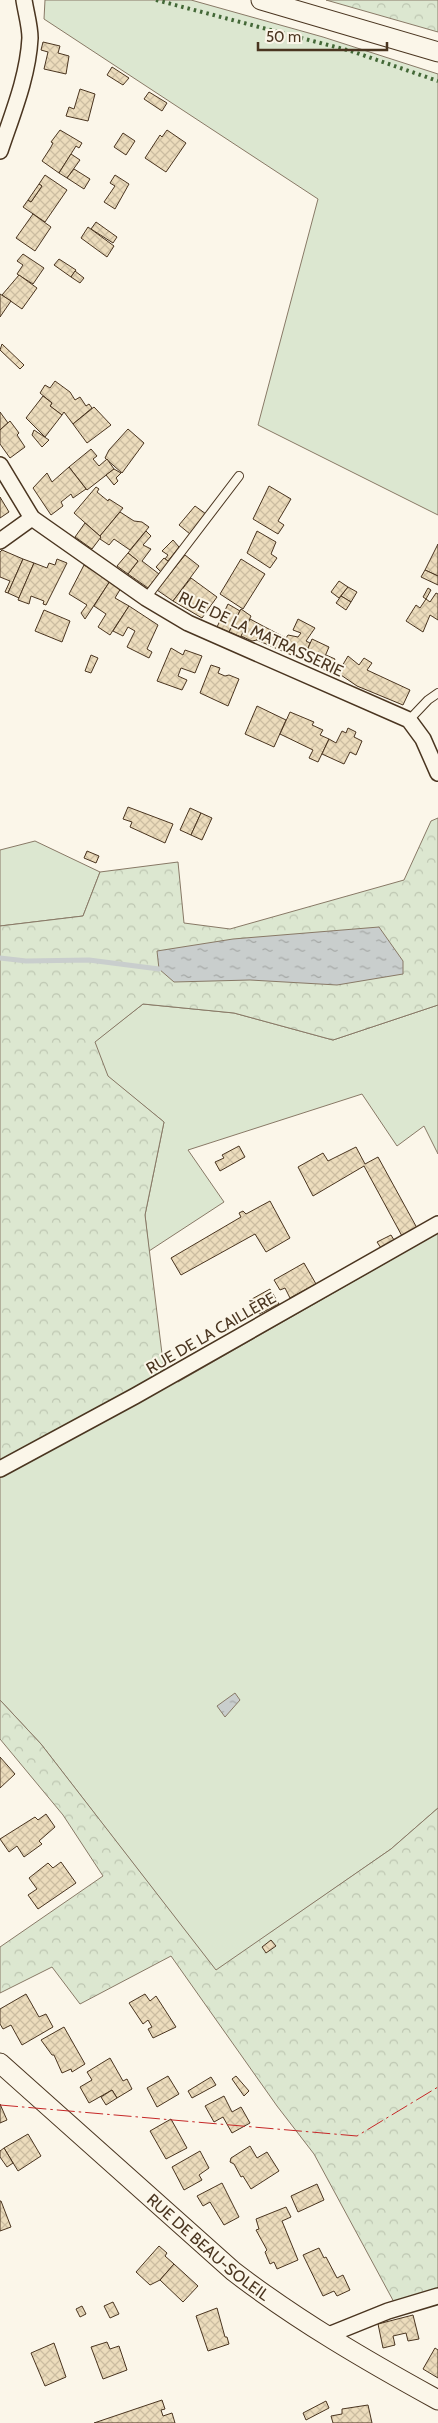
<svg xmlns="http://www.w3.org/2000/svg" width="438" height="2423" font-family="Cabin,sans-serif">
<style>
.green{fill:#dce7d0;stroke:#887966}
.forest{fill:url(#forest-crowns);stroke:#887966}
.water{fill:url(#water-ripples);stroke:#887966}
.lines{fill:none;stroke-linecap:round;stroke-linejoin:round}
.stream{stroke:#c9cecd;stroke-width:5}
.building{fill:url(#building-cross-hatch);stroke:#4a3520}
.service-casing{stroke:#4a3520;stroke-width:10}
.minor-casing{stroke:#4a3520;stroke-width:18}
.tertiary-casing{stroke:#4a3520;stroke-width:21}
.service{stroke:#fbf6e9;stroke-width:8}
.minor{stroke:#fbf6e9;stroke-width:15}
.tertiary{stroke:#fbf6e9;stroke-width:19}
.hedge{stroke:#436837;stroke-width:4;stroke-dasharray:2.5 4;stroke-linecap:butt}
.power{stroke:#c62828;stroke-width:1;stroke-dasharray:18 4 2.5 4;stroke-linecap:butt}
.labels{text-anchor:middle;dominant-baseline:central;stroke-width:4;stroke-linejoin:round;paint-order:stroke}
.street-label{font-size:16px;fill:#4a3520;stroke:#fbf6e9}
</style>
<defs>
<pattern id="forest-crowns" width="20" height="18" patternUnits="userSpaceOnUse" patternTransform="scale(1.25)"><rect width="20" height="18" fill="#dce7d0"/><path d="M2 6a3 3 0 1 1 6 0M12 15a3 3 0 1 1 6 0" fill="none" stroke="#bec7b2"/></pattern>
<pattern id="water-ripples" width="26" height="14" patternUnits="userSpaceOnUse" patternTransform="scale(1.25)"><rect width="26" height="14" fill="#c9cecd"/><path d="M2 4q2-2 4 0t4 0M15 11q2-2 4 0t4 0" fill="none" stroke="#a5a8a6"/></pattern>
<pattern id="building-cross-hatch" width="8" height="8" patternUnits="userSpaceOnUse" patternTransform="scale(1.25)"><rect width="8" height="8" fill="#ecdcbc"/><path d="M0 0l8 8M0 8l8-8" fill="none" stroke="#ccbda1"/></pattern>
</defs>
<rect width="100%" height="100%" fill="#fbf6e9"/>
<g class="green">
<path d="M 45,0 L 191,0 L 323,37 L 438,74 L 438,515 L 258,425 L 318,199 L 44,19 Z"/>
<path d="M 35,841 L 100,872 L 83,916 L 0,926 L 0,850 Z"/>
<path d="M 143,1004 L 234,1013 L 333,1040 L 438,1005 L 438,1154 L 424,1126 L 397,1146 L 362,1094 L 188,1150 L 224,1202 L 149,1251 L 145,1215 L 164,1122 L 107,1076 L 94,1042 Z"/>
<path d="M 438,1233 L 438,1808 L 391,1849 L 216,1971 L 41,1744 L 0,1700 L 0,1468 L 164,1370 L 178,1382 Z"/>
</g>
<g class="forest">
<path d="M 326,0 L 438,0 L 438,32 Z"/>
<path d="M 438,818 L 438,1005 L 333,1040 L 234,1013 L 143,1004 L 95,1042 L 108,1076 L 164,1122 L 145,1215 L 164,1370 L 0,1468 L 0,926 L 83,916 L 100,872 L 178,862 L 184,923 L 230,929 L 404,880 L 431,821 Z"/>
<path d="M 0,1700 L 41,1744 L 216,1970 L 391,1849 L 438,1808 L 438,2288 L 395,2304 L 314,2154 L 277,2106 L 171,1956 L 80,2004 L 52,1967 L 0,1993 L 0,1947 L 103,1876 L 63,1815 L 0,1739 Z"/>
</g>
<g class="water">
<path d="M 379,927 L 403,961 L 403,974 L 337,985 L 250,980 L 174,982 L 159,969 L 157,951 L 233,939 Z"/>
<path d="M 235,1693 L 240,1700 L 225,1717 L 217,1706 Z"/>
</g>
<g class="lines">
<path class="stream" d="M 0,958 L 26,961 L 89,960 L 159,969"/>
</g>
<g class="building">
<path d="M 43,42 L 60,46 L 58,53 L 69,56 L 66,74 L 44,69 L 48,52 L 41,50 Z"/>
<path d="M 112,67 L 129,78 L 123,85 L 107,75 Z"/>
<path d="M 80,89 L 95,94 L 88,121 L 66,116 L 69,107 L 74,109 Z"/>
<path d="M 149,92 L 167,103 L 162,111 L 144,99 Z"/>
<path d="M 60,130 L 82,143 L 79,148 L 76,146 L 59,173 L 42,161 L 51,147 L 53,143 L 51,142 Z"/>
<path d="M 167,130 L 186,143 L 166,172 L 145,158 L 160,135 L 162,137 Z"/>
<path d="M 123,133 L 135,141 L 126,155 L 114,147 Z"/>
<path d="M 71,154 L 80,160 L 67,178 L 59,173 Z"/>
<path d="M 74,169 L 90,179 L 84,189 L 67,178 Z"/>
<path d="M 45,175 L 67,190 L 45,222 L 23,207 L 28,200 L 31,202 L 42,186 L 39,184 Z"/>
<path d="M 115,175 L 129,184 L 115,209 L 104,202 L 115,186 L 110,183 Z"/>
<path d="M 39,184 L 42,186 L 31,202 L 28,200 Z"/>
<path d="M 33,214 L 51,227 L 35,251 L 16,238 Z"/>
<path d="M 96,222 L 117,237 L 113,243 L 91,229 Z"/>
<path d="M 88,227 L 114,246 L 107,257 L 81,238 Z"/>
<path d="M 23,254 L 44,268 L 33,284 L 17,274 L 23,265 L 17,261 Z"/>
<path d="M 59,259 L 76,270 L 71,277 L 54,265 Z"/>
<path d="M 75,271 L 84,278 L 80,283 L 71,277 Z"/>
<path d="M 19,275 L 37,288 L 22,309 L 2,295 Z"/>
<path d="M 0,294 L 11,301 L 0,317 Z"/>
<path d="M 2,344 L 24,365 L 20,369 L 0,350 Z"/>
<path d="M 55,381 L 70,392 L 75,400 L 80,397 L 86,406 L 89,404 L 92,408 L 73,424 L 64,412 L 62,415 L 50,406 L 52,403 L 40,393 L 45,385 L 50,388 Z"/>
<path d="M 43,396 L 52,403 L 50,406 L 62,415 L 45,437 L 26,418 Z"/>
<path d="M 94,407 L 111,425 L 87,443 L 73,424 Z"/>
<path d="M 0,412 L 8,423 L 0,430 Z"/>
<path d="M 10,421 L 19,433 L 17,435 L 25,447 L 10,458 L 0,444 L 0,430 Z"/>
<path d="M 128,429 L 144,443 L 122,473 L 105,458 L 109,450 Z"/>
<path d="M 34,430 L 49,440 L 42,447 L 32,435 Z"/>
<path d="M 91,449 L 97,456 L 93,459 L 99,466 L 107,459 L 114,469 L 87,490 L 69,467 Z"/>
<path d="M 69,467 L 86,489 L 73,498 L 71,494 L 61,502 L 63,506 L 51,515 L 33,488 L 47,473 L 52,482 Z"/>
<path d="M 114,469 L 121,473 L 116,478 L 118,481 L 114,485 L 106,475 Z"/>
<path d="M 269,486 L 291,499 L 278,521 L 284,525 L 278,534 L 253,519 Z"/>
<path d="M 96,487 L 99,489 L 97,492 L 108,501 L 109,499 L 123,508 L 100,536 L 74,513 Z"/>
<path d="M 0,497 L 9,512 L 0,518 Z"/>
<path d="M 195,506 L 206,514 L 190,534 L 179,525 Z"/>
<path d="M 120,512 L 134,521 L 142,522 L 149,527 L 130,550 L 114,539 L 109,545 L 100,539 L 100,536 Z"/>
<path d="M 85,523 L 101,537 L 92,549 L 75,537 Z"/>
<path d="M 146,531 L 151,536 L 143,545 L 151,549 L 142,561 L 159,574 L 148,588 L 128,574 L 138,561 L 128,553 Z"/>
<path d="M 257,531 L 276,542 L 271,554 L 277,558 L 270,568 L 247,553 Z"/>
<path d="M 173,540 L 179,547 L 168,561 L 165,559 L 168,555 L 162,551 Z"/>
<path d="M 438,544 L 438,576 L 425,570 Z"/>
<path d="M 2,550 L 23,559 L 8,593 L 5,592 L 10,581 L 0,577 L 0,552 Z"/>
<path d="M 128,553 L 138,561 L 128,574 L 117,566 Z"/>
<path d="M 185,555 L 199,566 L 173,601 L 157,590 Z"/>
<path d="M 164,558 L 169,562 L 161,572 L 156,567 Z"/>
<path d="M 23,559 L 34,563 L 19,598 L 8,593 Z"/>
<path d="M 57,559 L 67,563 L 46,605 L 43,604 L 44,601 L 31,596 L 29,604 L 18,600 L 34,563 L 47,568 L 49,563 L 55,565 Z"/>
<path d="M 241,559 L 265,574 L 243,609 L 220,594 Z"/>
<path d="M 84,565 L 110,581 L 85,619 L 81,613 L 87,605 L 69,594 Z"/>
<path d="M 425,570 L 438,576 L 438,585 L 421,577 Z"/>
<path d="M 191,578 L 217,597 L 202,618 L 173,601 Z"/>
<path d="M 110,581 L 121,588 L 115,598 L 129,606 L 110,635 L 98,627 L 106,614 L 94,606 Z"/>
<path d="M 339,581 L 348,587 L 339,598 L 331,592 Z"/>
<path d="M 348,587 L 357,592 L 351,602 L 341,596 Z"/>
<path d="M 428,588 L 431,590 L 426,599 L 430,602 L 436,593 L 438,594 L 438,620 L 430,615 L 423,632 L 406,621 L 416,605 L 420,608 L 426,599 L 423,597 Z"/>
<path d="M 341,596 L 351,602 L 346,610 L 336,603 Z"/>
<path d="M 228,604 L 240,611 L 229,632 L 217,627 Z"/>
<path d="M 129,606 L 158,625 L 147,649 L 152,652 L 149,658 L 127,647 L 135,631 L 128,627 L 123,636 L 113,631 Z"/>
<path d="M 241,609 L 251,616 L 241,637 L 229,632 Z"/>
<path d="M 44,610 L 70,621 L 62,642 L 35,631 Z"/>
<path d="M 250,619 L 263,626 L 257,640 L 252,641 L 241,636 Z"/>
<path d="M 298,619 L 315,628 L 306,641 L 310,643 L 303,660 L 257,640 L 263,626 L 286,638 L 288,635 L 298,637 L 301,633 L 293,630 Z"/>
<path d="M 312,639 L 329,647 L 320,668 L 303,660 Z"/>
<path d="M 171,648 L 183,655 L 185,650 L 202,656 L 195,673 L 181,668 L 178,676 L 187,680 L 182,690 L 157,681 Z"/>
<path d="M 91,655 L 98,658 L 91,673 L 85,671 Z"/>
<path d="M 326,655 L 335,659 L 329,672 L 320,668 Z"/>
<path d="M 348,656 L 359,665 L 364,658 L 372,663 L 367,670 L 410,690 L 403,705 L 357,686 L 338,673 Z"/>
<path d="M 211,665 L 220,668 L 218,673 L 225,676 L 229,675 L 239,679 L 228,706 L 200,693 Z"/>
<path d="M 257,706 L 286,720 L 274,747 L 245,734 Z"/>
<path d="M 290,712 L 314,722 L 312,725 L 323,730 L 320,735 L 329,739 L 318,762 L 309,758 L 313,750 L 280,734 Z"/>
<path d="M 348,728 L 356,732 L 354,737 L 362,741 L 356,755 L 350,752 L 344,764 L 322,754 L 329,739 L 336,743 L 342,731 L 346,733 Z"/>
<path d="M 128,807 L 173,824 L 165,843 L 130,827 L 132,822 L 123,819 Z"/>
<path d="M 190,808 L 201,813 L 191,835 L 180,830 Z"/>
<path d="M 201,813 L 212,818 L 202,840 L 191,835 Z"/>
<path d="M 87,851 L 99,856 L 96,863 L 84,858 Z"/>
<path d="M 239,1146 L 245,1157 L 220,1171 L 215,1162 L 224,1158 L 222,1155 Z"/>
<path d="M 356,1147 L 365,1164 L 378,1157 L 417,1228 L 402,1236 L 364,1166 L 313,1196 L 298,1167 L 323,1153 L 328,1161 Z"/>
<path d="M 270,1201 L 290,1238 L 266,1252 L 255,1234 L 181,1275 L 171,1258 L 241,1217 L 239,1213 L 243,1211 L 246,1214 Z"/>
<path d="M 391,1235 L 394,1240 L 381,1248 L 377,1242 Z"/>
<path d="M 304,1263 L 316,1284 L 290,1298 L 285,1288 L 280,1290 L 274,1280 Z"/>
<path d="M 270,1289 L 279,1304 L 259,1314 L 252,1299 Z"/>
<path d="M 0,1757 L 15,1774 L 0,1788 Z"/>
<path d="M 46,1814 L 55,1827 L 39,1841 L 42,1844 L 24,1857 L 17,1846 L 9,1852 L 0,1839 L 35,1817 L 38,1820 Z"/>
<path d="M 61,1862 L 76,1883 L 38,1909 L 28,1895 L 37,1889 L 29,1878 L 48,1863 L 53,1868 Z"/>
<path d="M 271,1940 L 276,1946 L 266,1953 L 262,1947 Z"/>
<path d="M 26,1994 L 39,2017 L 46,2014 L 53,2027 L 22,2045 L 11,2025 L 3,2029 L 0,2024 L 0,2009 Z"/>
<path d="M 145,1994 L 150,2001 L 156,1996 L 176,2027 L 153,2038 L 148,2029 L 152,2027 L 148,2020 L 143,2024 L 129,2003 Z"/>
<path d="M 64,2027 L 85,2064 L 72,2072 L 71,2069 L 62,2073 L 54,2055 L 52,2055 L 41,2040 Z"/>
<path d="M 110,2058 L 123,2081 L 127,2079 L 132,2089 L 117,2098 L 112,2090 L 89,2103 L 80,2087 L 92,2080 L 87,2072 Z"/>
<path d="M 168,2076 L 179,2094 L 157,2107 L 147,2088 Z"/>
<path d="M 236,2076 L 249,2091 L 244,2096 L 232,2079 Z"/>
<path d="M 211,2077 L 216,2085 L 192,2098 L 188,2091 Z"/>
<path d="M 112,2090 L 117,2098 L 106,2105 L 101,2097 Z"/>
<path d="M 224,2096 L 232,2112 L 241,2107 L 250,2123 L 232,2133 L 223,2117 L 214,2122 L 205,2106 Z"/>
<path d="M 0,2104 L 7,2120 L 0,2123 Z"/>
<path d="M 171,2119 L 187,2148 L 166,2159 L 150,2131 Z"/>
<path d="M 28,2134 L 41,2156 L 18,2171 L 4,2148 Z"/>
<path d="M 250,2146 L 257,2158 L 267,2152 L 279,2171 L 251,2189 L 243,2176 L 241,2177 L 234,2164 L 230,2162 L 231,2158 Z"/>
<path d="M 4,2148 L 13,2163 L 7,2167 L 0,2157 L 0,2151 Z"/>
<path d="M 200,2151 L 209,2168 L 199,2175 L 202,2180 L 184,2190 L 172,2167 Z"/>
<path d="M 222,2183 L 239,2217 L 224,2225 L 210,2202 L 203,2206 L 197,2196 Z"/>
<path d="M 317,2184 L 324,2200 L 298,2212 L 291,2196 Z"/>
<path d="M 1,2201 L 11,2227 L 0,2231 L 0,2201 Z"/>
<path d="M 286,2207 L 291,2217 L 282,2221 L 298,2260 L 277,2269 L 274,2262 L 270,2264 L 265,2252 L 267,2250 L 256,2230 L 259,2229 L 256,2219 Z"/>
<path d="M 159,2246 L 167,2253 L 165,2256 L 174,2264 L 160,2280 L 150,2285 L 136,2272 Z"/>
<path d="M 319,2248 L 324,2258 L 326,2257 L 337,2278 L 343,2275 L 350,2290 L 337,2296 L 334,2291 L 323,2296 L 303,2255 Z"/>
<path d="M 174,2264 L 198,2286 L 183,2302 L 160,2280 Z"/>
<path d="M 113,2302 L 119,2314 L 110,2318 L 104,2306 Z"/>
<path d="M 82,2306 L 86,2314 L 80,2317 L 76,2309 Z"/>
<path d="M 217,2308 L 225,2337 L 227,2337 L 229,2344 L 208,2351 L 196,2316 Z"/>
<path d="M 413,2315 L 419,2339 L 408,2341 L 406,2333 L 393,2336 L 395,2345 L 383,2348 L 378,2324 Z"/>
<path d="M 107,2342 L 110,2349 L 119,2346 L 127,2370 L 103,2379 L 91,2347 Z"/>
<path d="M 54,2343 L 66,2377 L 45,2386 L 31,2353 Z"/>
<path d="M 435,2348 L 438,2350 L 438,2378 L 423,2369 Z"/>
<path d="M 162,2400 L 165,2409 L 161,2410 L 163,2416 L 172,2413 L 175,2423 L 94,2423 Z"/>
<path d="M 326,2401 L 329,2408 L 306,2420 L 303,2413 Z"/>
<path d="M 368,2405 L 372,2423 L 333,2423 L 331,2416 L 342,2414 L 342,2409 Z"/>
</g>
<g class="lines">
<g class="service-casing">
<g id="service">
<path d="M 146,598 L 239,476"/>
<path d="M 409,720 L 428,700 L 438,693"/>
</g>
</g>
<g class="minor-casing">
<g id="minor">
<path d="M 0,151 C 12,115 28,77 30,38 C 30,26 26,13 24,0"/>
<path d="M 0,465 L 32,518 L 146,598 L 188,623 L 409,720 L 423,739 L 438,773"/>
<path d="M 0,541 L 32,518"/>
<path d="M 0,1469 L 135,1396 L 438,1224"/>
<path d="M 326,2336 L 388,2311 L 438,2296"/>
</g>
</g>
<g class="tertiary-casing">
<g id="tertiary">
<path d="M 261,0 L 438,52"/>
<path id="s1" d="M 0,2063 L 233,2271 C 298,2321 367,2361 438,2400"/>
</g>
</g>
<use href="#service" class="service"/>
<use href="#minor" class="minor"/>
<use href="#tertiary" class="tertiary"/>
<path class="hedge" d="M 156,0 L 351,51 L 438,81"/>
<path class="power" d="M 0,2105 L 357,2136 L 438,2087"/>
</g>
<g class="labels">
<g class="street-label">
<text transform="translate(261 634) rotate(25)">RUE DE LA MATRASSERIE</text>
<text transform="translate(211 1333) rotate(-30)">RUE DE LA CAILLÈRE</text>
<text stroke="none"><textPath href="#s1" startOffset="278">RUE DE BEAU-SOLEIL</textPath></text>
</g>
</g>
<path d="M258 42v8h129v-8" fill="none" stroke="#4a3520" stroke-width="2.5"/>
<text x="266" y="42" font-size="15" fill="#4a3520" stroke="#fbf6e9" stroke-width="4" paint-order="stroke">50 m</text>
</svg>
